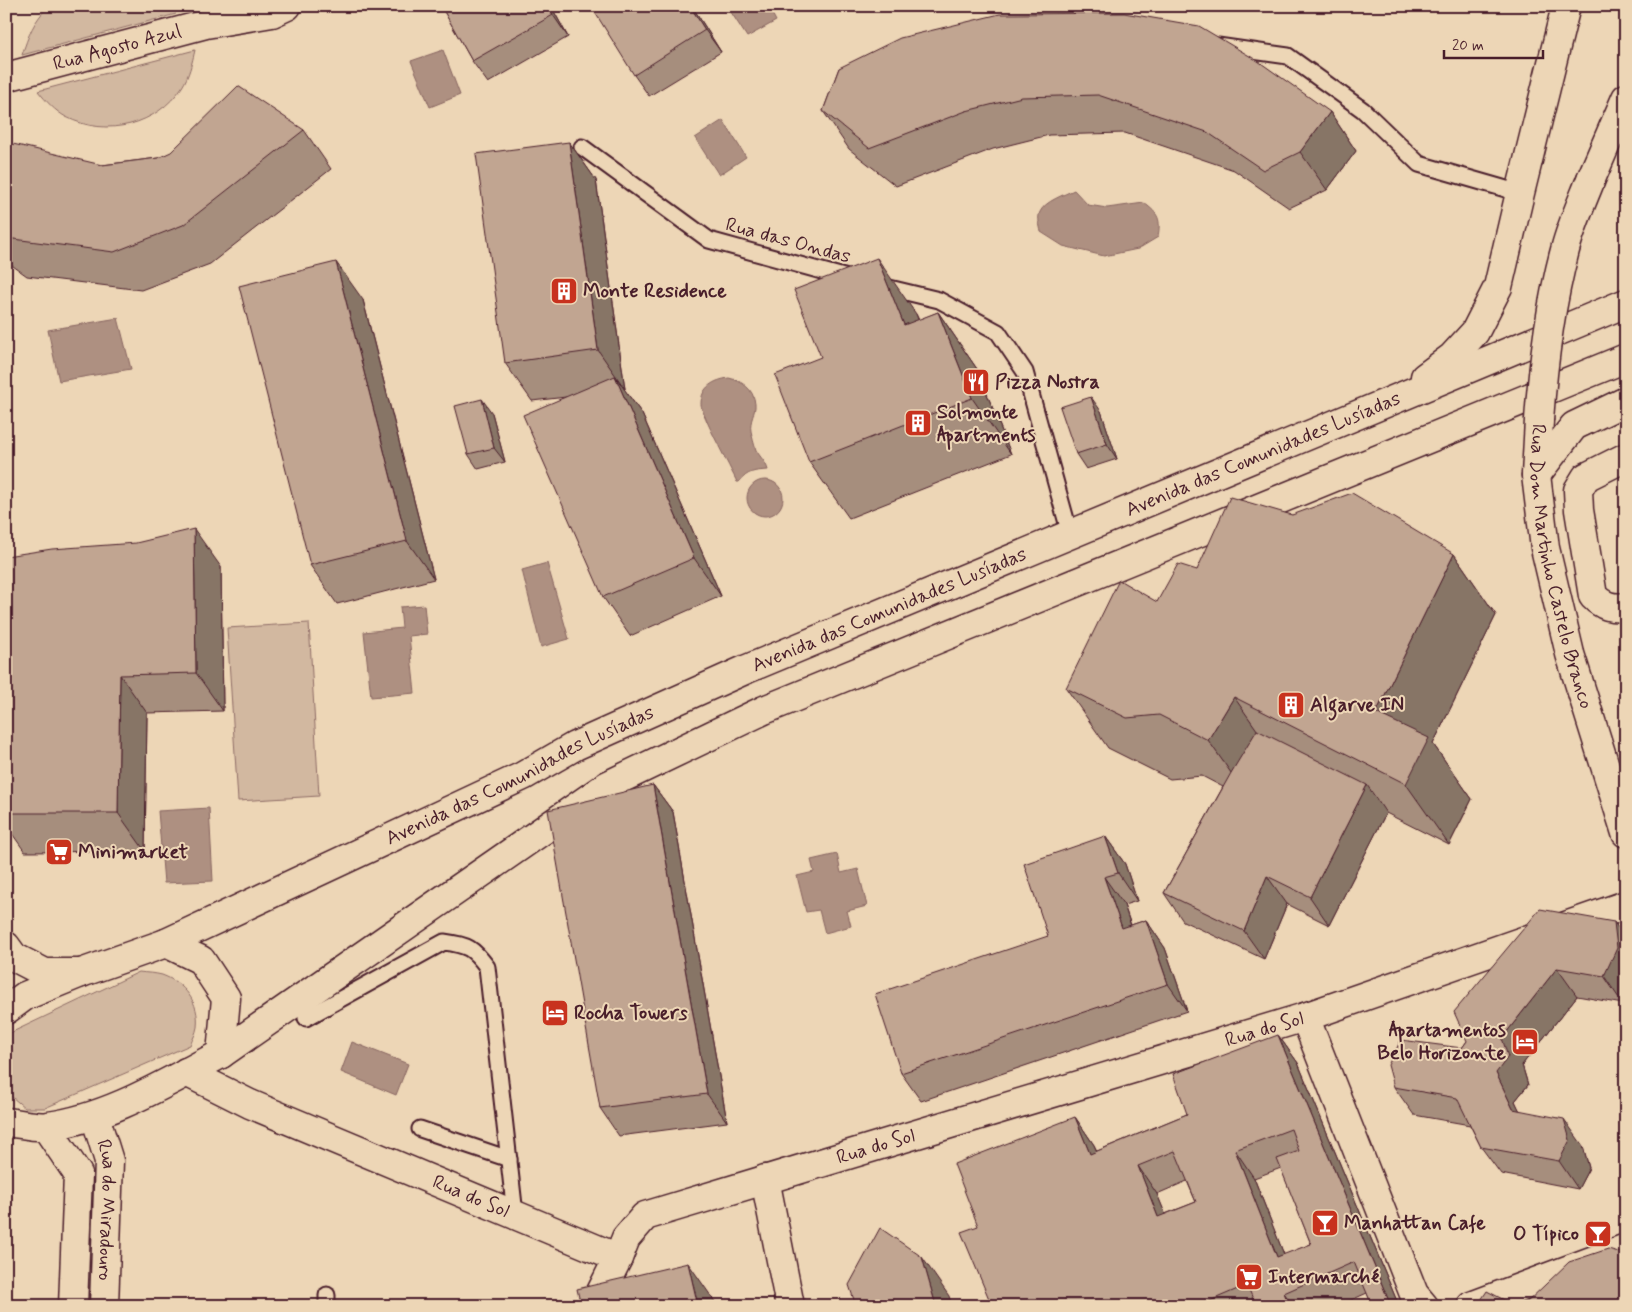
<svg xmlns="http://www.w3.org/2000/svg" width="1632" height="1312" font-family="Mynerve,sans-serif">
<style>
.green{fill:#d2b8a0;stroke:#8e6c66}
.water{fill:#ae9081;stroke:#86635f}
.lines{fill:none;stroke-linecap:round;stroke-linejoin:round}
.lane-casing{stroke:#4a1f2b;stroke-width:19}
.street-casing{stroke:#4a1f2b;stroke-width:31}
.secondary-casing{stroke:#4a1f2b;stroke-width:31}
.lane{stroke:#edd6b6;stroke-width:15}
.street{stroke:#edd6b6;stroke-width:28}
.secondary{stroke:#edd6b6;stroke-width:28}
.secondary-bridge-casing{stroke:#4a1f2b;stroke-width:31;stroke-linecap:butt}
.secondary-bridge{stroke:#edd6b6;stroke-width:28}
.wall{fill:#a68e7d;stroke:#4a1f2b;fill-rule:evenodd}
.shaded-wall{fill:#877466;stroke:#4a1f2b}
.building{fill:#c1a591;stroke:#4a1f2b;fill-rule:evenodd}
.labels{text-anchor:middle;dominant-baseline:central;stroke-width:4;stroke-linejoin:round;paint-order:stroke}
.street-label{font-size:20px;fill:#4a1f2b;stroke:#edd6b6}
.poi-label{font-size:20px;font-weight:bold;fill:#4a1f2b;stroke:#edd6b6;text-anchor:start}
</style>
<rect width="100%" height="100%" fill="#edd6b6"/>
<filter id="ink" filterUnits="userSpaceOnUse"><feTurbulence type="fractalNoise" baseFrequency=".02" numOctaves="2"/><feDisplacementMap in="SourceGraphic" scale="10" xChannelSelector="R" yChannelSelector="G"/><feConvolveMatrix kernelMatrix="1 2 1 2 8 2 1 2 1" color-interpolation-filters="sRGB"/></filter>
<g filter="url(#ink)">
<g class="green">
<path d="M 49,6 L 168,6 L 176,14 L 22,55 C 28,36 34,20 49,6 Z"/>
<path d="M 195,50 C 192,63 189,76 182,87 C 157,125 107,138 66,117 C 55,111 46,101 38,91 Z"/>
<path d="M 309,623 L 319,796 L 238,801 L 227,628 Z"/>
<path d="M 139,972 C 146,973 155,973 162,975 C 184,983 200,1002 197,1027 C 196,1033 193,1039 190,1045 L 45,1108 L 25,1108 L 6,1092 L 6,1035 Z"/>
</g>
<g class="water">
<path d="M 727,6 L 768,6 L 776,21 L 747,37 Z"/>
<path d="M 443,50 L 460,95 L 430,107 L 411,61 Z"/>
<path d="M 723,120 L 746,157 L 719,175 L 695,138 Z"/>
<path d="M 1074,190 L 1088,205 L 1107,208 L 1144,203 C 1159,214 1161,219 1158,237 L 1138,249 L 1104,256 L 1063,246 L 1041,232 C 1040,226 1037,218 1040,212 C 1045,201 1064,195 1074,190 Z"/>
<path d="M 118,318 L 131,369 L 59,381 L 48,330 Z"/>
<path d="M 729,378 C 742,381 754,389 755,404 C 756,412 749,421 751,431 C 752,436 754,444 756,450 C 760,457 766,462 768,470 C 754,471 748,471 739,482 L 737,482 C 731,469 701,414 701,404 C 701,387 714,380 729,378 Z"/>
<circle cx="765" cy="498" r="18"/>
<path d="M 547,563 L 569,639 L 541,647 L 522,570 Z"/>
<path d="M 424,605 L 427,634 L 409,636 L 415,693 L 371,697 L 364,632 L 402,628 L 400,607 Z"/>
<path d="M 209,808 L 213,881 L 164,883 L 158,811 Z"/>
<path d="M 837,854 L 841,873 L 858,869 L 867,906 L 847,911 L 851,926 L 825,933 L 819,910 L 806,912 L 797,876 L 814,872 L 811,860 Z"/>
<path d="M 352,1042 L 408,1064 L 396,1095 L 341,1072 Z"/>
</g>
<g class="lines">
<g class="lane-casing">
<g id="lane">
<path d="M 1218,46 L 1288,56 L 1363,110 L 1419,164 L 1520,193"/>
<path d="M 582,147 L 709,240 L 851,279"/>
<path d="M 881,286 L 939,300 L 998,332 L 1025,372 L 1070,534"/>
<path d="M 306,1018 L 444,942 C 468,945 473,948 487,967 L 515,1214"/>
<path d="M 420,1129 L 509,1159"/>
<path d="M 327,1295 L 327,1306"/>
</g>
</g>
<g class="street-casing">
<g id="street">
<path id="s1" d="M 6,77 L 206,24 L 272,13 L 287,6"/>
<path id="s2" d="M 1539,420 L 1536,475 L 1545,548 L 1570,654 L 1626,833"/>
<path d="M 1626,457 L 1586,477 L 1578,490 L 1579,510 L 1593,596 C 1603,606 1612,609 1626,607"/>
<path d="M 1536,475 L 1574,426 L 1626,401"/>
<path d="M 6,946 L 14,957 L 45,973 L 81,973"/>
<path d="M 1305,1017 L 1414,1294 L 1424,1306"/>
<path id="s3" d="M 186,1072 L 250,1104 L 618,1258 L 626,1238 L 645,1216 L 1305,1017 L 1626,905"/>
<path id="s4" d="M 95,1116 L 109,1161 L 104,1306"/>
<path d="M 46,1127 L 78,1174 L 73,1306"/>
<path d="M 765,1179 L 790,1306"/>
<path d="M 594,1306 L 618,1258"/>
<path d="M 1471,1306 L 1626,1248"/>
</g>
</g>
<g class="secondary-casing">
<g id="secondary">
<path d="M 1591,179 L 1626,98"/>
<path d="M 1425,377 L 1452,357 L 1475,332 L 1498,287 L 1520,193 L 1566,6"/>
<path d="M 166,943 L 201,960 L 226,998 L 221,1054"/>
<path id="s5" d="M 6,1010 L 25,996 L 81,973 L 166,943 L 523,776 L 575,746 L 747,669 L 1626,303"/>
<path d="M 6,1122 C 19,1123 35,1128 48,1126 C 109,1118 167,1082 221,1054 L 608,785 L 764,710 L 1626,358"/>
</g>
</g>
<use href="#lane" class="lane"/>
<use href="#street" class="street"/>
<use href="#secondary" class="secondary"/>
<g class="secondary-bridge-casing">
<path id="secondary-bridge" d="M 1539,420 C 1543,363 1550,306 1565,250 C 1571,226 1582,202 1591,179"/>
</g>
<use href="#secondary-bridge" class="secondary-bridge"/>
</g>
<g class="wall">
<path d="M 441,6 L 551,6 L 568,37 L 488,83 L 472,61 Z"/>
<path d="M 692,6 L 721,52 L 649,96 L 634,75 Z"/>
<path d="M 839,68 L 1330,112 L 1356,151 L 1327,190 L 1289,208 L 1234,170 L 1125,133 L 1049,135 L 993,149 L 896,186 L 849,149 L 823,111 Z"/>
<path d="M 304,130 L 331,169 L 210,264 L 141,290 L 27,276 L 6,261 L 6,158 L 102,165 L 158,158 Z"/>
<path d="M 569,142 L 596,180 L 625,389 L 624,389 L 642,414 L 721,596 L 630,636 L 603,597 L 566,397 L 532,401 L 505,363 Z"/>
<path d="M 363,300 L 434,579 L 337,604 L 310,565 Z"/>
<path d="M 938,312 L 977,369 L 1011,454 L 849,518 L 809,462 L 821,357 L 916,314 L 919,320 Z"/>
<path d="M 1101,411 L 1117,459 L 1086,469 L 1076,454 Z"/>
<path d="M 492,413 L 505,462 L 478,469 L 468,454 Z"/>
<path d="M 1292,515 L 1454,554 L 1496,615 L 1433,744 L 1472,799 L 1449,845 L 1386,813 L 1329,925 L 1287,904 L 1264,959 L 1183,921 L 1164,893 L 1223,787 L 1202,776 L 1170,779 L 1108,748 L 1066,688 L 1157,602 L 1197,570 Z"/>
<path d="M 6,556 L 221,567 L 223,711 L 147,713 L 145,851 L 25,852 L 6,825 Z"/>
<path d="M 653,785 L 673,812 L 727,1122 L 619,1136 L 600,1108 Z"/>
<path d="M 1105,836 L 1125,864 L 1137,901 L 1124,905 L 1131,925 L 1146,920 L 1165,948 L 1187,1011 L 921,1101 L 901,1073 L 1048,936 Z"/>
<path d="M 1614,922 L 1626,939 L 1626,998 L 1623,1004 L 1577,996 L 1522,1065 L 1528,1085 L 1515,1101 L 1519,1110 L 1583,1146 L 1589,1168 L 1578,1189 L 1501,1174 L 1481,1147 L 1470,1125 L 1414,1115 L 1394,1087 L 1462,1048 L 1467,1041 Z"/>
<path d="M 1278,1035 L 1298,1063 L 1399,1306 L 1365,1306 L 1371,1303 L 1367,1293 L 1338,1306 L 992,1306 L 978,1226 L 1075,1117 L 1094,1145 L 1097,1151 L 1187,1114 ZM 1281,1168 L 1311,1244 L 1284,1255 L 1254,1178 ZM 1187,1181 L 1196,1202 L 1165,1214 L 1157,1194 Z"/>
</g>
<g class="shaded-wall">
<path d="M 548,6 L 551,6 L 568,37 L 553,15 Z"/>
<path d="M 690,6 L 692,6 L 721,52 L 705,30 Z"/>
<path d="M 1330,112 L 1356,151 L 1327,190 L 1300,152 Z"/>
<path d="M 569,142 L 596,180 L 625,389 L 598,350 Z"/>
<path d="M 877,258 L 916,314 L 943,382 L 904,325 Z"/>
<path d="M 336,262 L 363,300 L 434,579 L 407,541 Z"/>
<path d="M 938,312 L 977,369 L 1011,454 L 972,398 Z"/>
<path d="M 615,376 L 642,414 L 721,596 L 694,558 Z"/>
<path d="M 1091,397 L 1101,411 L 1117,459 L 1107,444 Z"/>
<path d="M 482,399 L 492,413 L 505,462 L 494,448 Z"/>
<path d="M 194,529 L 221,567 L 223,711 L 196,673 Z"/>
<path d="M 1454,554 L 1496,615 L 1433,744 L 1472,799 L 1449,845 L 1406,784 L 1376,713 Z"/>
<path d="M 120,675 L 147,713 L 145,851 L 118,813 Z"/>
<path d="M 1234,697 L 1276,757 L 1250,800 L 1208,740 Z"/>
<path d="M 653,785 L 673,812 L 727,1122 L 707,1094 Z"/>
<path d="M 1367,785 L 1386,813 L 1329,925 L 1310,897 Z"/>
<path d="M 1105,836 L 1125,864 L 1137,901 L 1118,873 Z"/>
<path d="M 1267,876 L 1287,904 L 1264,959 L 1244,931 Z"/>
<path d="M 1104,877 L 1124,905 L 1141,956 L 1122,928 Z"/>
<path d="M 1146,920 L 1165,948 L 1187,1011 L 1168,984 Z"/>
<path d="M 1614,922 L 1626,939 L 1626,998 L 1623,1004 L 1604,976 Z"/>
<path d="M 1557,968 L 1577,996 L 1522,1065 L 1528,1085 L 1515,1101 L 1532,1136 L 1513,1109 L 1496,1073 L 1502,1038 Z"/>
<path d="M 1278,1035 L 1298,1063 L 1399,1306 L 1393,1306 L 1388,1299 Z"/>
<path d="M 1075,1117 L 1094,1145 L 1110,1182 L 1090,1154 Z"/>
<path d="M 1564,1119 L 1583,1146 L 1589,1168 L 1578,1189 L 1559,1161 Z"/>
<path d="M 1235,1150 L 1254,1178 L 1296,1285 L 1277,1257 Z"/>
<path d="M 1138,1166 L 1157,1194 L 1178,1244 L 1158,1217 Z"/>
<path d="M 922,1257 L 949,1296 L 952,1306 L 936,1306 Z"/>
<path d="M 688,1263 L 718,1306 L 698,1306 Z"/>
<path d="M 1284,1293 L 1294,1306 L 1290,1306 Z"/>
</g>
<g class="building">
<path d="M 441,6 L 548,6 L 553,15 L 472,61 Z"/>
<path d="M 591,6 L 690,6 L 705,30 L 634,75 Z"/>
<path d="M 1124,13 L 1199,26 L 1258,61 L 1330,112 L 1300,152 L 1263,170 L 1207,132 L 1098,95 L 1022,97 L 966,111 L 869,148 L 823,111 L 839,68 L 900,38 L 1000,14 Z"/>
<path d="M 238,86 L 304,130 L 183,225 L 114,252 L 6,238 L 6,158 L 13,144 L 102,165 L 158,158 L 171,152 Z"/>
<path d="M 569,142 L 598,350 L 505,363 L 476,154 Z"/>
<path d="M 877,258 L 904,325 L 938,312 L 972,398 L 809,462 L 775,375 L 821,357 L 794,290 Z"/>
<path d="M 336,262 L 407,541 L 310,565 L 239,286 Z"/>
<path d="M 615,376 L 694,558 L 603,597 L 523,415 Z"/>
<path d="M 1091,397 L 1107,444 L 1076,454 L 1060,407 Z"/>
<path d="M 482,399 L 494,448 L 468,454 L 455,406 Z"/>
<path d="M 1352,493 L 1454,554 L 1376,713 L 1429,738 L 1406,784 L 1234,697 L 1208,740 L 1159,715 L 1127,718 L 1066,688 L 1119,580 L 1157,602 L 1178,564 L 1197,570 L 1230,497 L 1292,515 Z"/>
<path d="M 194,529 L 196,673 L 120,675 L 118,813 L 6,813 L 6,556 L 52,549 L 136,543 Z"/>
<path d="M 1257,730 L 1367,785 L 1310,897 L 1267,876 L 1244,931 L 1164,893 L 1231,773 Z"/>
<path d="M 653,785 L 707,1094 L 600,1108 L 548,810 Z"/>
<path d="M 1105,836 L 1118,873 L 1104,877 L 1122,928 L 1146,920 L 1168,984 L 901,1073 L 875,994 L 1048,936 L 1024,864 Z"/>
<path d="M 1540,909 L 1614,922 L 1617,948 L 1604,976 L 1557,968 L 1502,1038 L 1508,1057 L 1496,1073 L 1513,1109 L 1564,1119 L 1570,1140 L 1559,1161 L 1481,1147 L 1457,1098 L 1394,1087 L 1388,1065 L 1401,1040 L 1462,1048 L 1467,1041 L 1454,1012 Z"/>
<path d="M 1278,1035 L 1388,1299 L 1395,1306 L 1365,1306 L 1371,1303 L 1354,1262 L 1284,1293 L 1290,1306 L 1238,1306 L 1253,1299 L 1247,1285 L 1198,1306 L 992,1306 L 961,1232 L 978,1226 L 954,1164 L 1075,1117 L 1090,1154 L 1187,1114 L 1173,1074 ZM 1291,1129 L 1299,1151 L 1277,1159 L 1311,1244 L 1277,1257 L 1235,1150 ZM 1175,1151 L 1196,1202 L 1158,1217 L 1138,1166 Z"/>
<path d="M 880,1228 L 922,1257 L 936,1306 L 856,1306 L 849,1285 Z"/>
<path d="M 1608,1249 L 1626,1254 L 1626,1306 L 1523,1306 L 1569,1262 Z"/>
<path d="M 688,1263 L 698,1306 L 581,1306 L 577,1289 Z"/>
<path d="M 1487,1291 L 1516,1306 L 1477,1306 Z"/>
</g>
</g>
<defs>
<g id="building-square" transform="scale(1.4375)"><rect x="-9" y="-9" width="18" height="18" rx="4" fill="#c8321e" stroke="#edd6b6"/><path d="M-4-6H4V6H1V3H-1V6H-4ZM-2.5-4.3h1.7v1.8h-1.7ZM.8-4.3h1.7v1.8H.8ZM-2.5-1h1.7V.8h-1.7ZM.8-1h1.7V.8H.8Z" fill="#fff"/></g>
<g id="restaurant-square" transform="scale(1.4375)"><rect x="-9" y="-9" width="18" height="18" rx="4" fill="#c8321e" stroke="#edd6b6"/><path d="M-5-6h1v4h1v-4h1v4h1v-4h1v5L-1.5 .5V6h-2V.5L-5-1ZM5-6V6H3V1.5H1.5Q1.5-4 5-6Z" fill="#fff"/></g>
<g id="supermarket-square" transform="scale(1.4375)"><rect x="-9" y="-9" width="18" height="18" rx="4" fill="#c8321e" stroke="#edd6b6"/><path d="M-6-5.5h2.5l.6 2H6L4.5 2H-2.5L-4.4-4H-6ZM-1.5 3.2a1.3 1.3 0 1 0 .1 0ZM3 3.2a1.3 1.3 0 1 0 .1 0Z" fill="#fff"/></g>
<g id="hotel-square" transform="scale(1.4375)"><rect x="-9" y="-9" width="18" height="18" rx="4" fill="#c8321e" stroke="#edd6b6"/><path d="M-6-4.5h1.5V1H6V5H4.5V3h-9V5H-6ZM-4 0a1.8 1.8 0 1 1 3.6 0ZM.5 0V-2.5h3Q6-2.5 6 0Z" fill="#fff"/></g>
<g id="bar-square" transform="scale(1.4375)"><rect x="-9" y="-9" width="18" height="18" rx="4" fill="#c8321e" stroke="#edd6b6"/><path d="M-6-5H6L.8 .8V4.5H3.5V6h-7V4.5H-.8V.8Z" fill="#fff"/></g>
</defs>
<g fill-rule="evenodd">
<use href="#building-square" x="564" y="291"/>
<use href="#restaurant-square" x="976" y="382"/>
<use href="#building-square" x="918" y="423"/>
<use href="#building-square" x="1291" y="705"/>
<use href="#supermarket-square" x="59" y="852"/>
<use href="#hotel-square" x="555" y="1013"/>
<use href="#hotel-square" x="1525" y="1042"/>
<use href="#bar-square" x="1325" y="1223"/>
<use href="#bar-square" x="1598" y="1234"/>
<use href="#supermarket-square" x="1249" y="1277"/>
</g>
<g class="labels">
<g class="street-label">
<text stroke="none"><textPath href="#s1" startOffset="115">Rua Agosto Azul</textPath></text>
<text transform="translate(788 241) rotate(15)">Rua das Ondas</text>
<text stroke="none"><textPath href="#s5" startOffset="1376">Avenida das Comunidades Lusíadas</textPath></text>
<text stroke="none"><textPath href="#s2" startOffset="149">Rua Dom Martinho Castelo Branco</textPath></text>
<text stroke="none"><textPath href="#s5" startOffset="971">Avenida das Comunidades Lusíadas</textPath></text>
<text stroke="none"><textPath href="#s5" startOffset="566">Avenida das Comunidades Lusíadas</textPath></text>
<text stroke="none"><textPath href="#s3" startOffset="1168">Rua do Sol</textPath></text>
<text stroke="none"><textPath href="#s3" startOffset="762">Rua do Sol</textPath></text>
<text stroke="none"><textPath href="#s3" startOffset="311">Rua do Sol</textPath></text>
<text stroke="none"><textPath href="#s4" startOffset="96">Rua do Miradouro</textPath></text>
</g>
<g class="poi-label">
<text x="583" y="291">Monte Residence</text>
<text x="995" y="382">Pizza Nostra</text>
<text x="937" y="412">Solmonte<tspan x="937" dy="23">Apartments</tspan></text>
<text x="1310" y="705">Algarve IN</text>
<text x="78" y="852">Minimarket</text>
<text x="574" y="1013">Rocha Towers</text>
<text x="1506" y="1030" text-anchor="end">Apartamentos<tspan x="1506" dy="23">Belo Horizonte</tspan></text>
<text x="1344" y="1223">Manhattan Cafe</text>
<text x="1579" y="1234" text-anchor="end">O Típico</text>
<text x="1268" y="1277">Intermarché</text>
</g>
</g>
<rect width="1632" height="1312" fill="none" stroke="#edd6b6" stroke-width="25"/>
<rect x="12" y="12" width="1607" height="1287" fill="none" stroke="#4a1f2b" stroke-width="2" filter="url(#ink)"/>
<path d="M1444 50v8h99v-8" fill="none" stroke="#4a1f2b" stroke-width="2.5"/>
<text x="1452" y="50" font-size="15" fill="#4a1f2b" stroke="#edd6b6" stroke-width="4" paint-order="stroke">20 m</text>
</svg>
